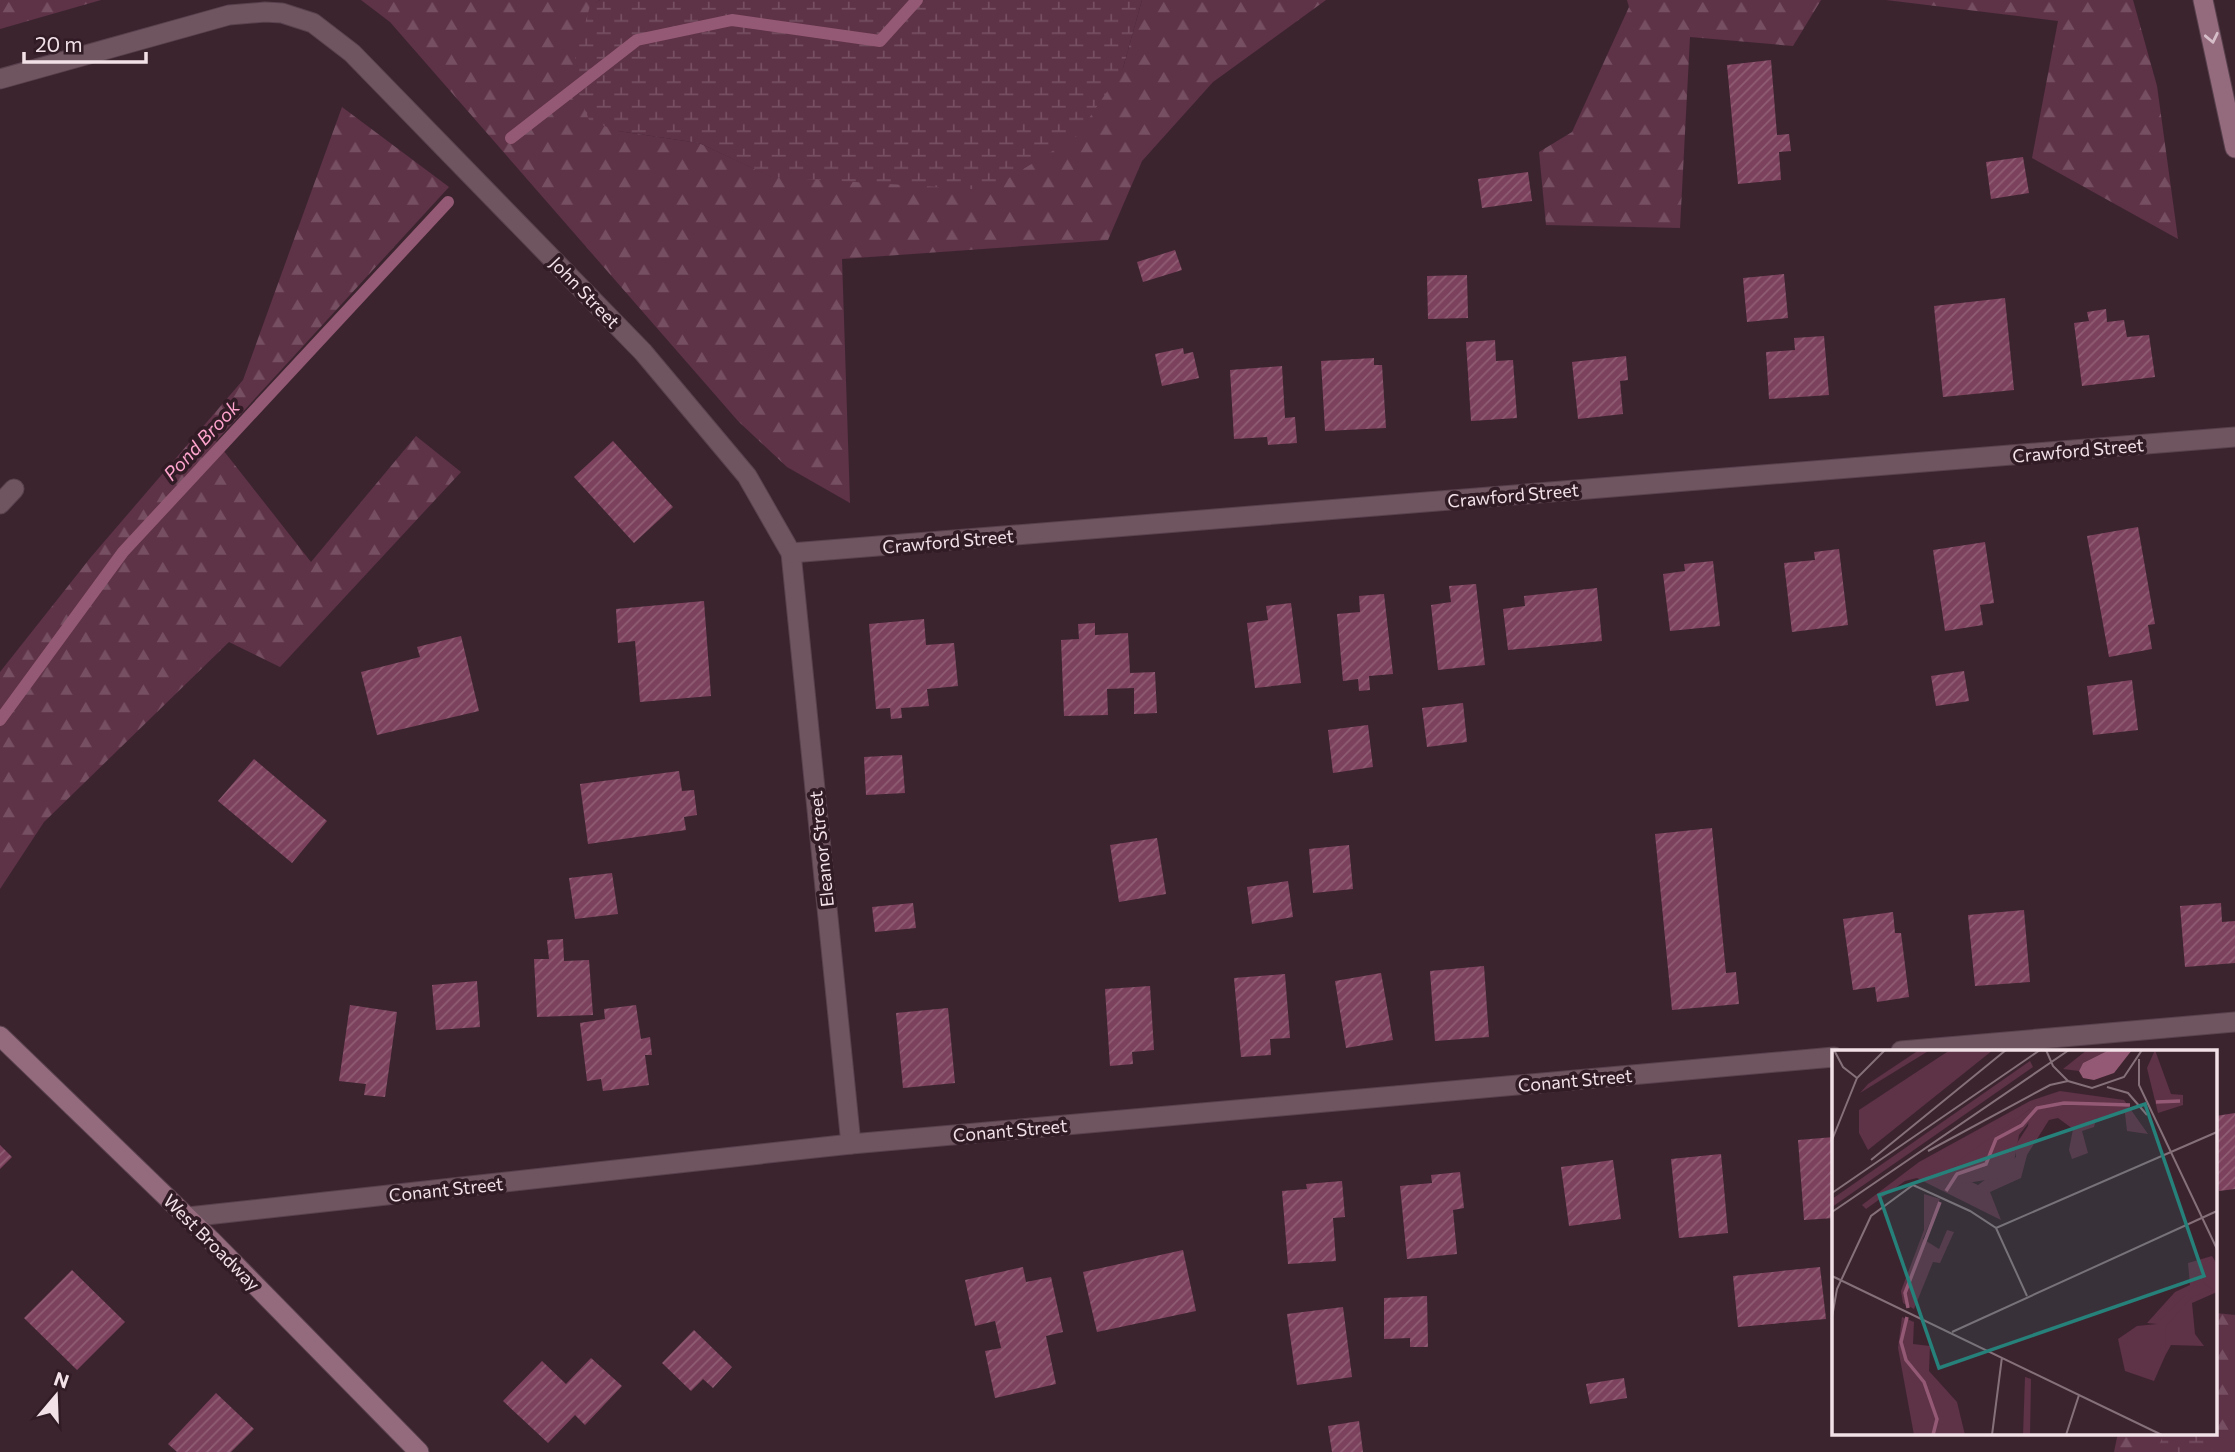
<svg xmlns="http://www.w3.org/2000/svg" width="2235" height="1452" font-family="Commissioner,sans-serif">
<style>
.forest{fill:url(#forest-firs)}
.wetland{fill:url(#wetland-marsh)}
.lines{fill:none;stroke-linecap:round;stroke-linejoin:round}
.stream{stroke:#945974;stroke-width:12}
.building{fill:url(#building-hatch)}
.service-casing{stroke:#59424d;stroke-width:21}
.minor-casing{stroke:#59424d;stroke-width:21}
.secondary-casing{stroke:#59424d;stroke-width:21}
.service{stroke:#6f5560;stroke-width:19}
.minor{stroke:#6f5560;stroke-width:19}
.secondary{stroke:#946a7d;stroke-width:19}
.oneway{stroke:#d6bec8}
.labels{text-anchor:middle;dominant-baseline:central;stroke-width:7;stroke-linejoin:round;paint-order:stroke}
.street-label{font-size:18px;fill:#f2e2e8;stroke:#311b25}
.water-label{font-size:19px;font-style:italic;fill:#fea4cd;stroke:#311b25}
.inset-river{fill:none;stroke:#945974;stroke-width:3.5}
.inset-road{fill:none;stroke:#857079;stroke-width:2}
.view{fill:#26817a;fill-opacity:0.15;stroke:#26817a;stroke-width:3.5}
.inset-edge{fill:none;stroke:#f2e2e8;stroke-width:3.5}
</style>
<defs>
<pattern id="forest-firs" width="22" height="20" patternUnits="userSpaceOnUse" patternTransform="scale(1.75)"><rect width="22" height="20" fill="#5e3247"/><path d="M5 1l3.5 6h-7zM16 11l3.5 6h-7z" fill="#764f62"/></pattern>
<pattern id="wetland-marsh" width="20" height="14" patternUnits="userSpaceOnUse" patternTransform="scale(1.75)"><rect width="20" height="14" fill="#5e3247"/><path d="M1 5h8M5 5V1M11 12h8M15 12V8" fill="none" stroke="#764f62"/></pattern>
<pattern id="building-hatch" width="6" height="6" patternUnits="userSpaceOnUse" patternTransform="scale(1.75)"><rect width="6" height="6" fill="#7c425d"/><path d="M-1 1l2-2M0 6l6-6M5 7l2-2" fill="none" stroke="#8f5d74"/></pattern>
</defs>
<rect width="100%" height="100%" fill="#3c242f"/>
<g class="forest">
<path d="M 0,0 L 101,0 L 0,29 Z"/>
<path d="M 361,0 L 600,0 L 590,7 L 618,131 L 699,143 L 772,177 L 1123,68 L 1142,0 L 1326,0 L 1213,82 L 1142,161 L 1108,240 L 842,259 L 850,503 L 787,467 L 738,421 L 390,22 Z"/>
<path d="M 1627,0 L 1821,0 L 1793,46 L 1690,37 L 1680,228 L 1546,225 L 1539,152 L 1572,132 L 1629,7 Z"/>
<path d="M 1886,0 L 2133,0 L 2157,86 L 2178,239 L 2032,158 L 2058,21 Z"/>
<path d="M 342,107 L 449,187 L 216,441 L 311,562 L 416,436 L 461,472 L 280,667 L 229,642 L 44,822 L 0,889 L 0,672 L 91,557 L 243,380 Z"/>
<path d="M 2216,1313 L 2235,1315 L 2235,1452 L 2114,1452 L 2118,1433 L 2216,1433 Z"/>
</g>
<g class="wetland">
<path d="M 600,0 L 1142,0 L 1123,68 L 1077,136 L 989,190 L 771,177 L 699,143 L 618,131 L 589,120 L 571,73 L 590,6 Z"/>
<path d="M 2165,1433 L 2215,1433 L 2212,1452 L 2155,1452 Z"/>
</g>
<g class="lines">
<g class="stream">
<path d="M 511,138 L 637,40 L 732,20 L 880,41 L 917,0"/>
<path d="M 0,720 L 123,552 L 448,202"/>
</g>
</g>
<g class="building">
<path d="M 1771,60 L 1777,135 L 1789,134 L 1791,151 L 1779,152 L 1781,180 L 1738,184 L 1727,65 Z"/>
<path d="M 2023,157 L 2029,193 L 1991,199 L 1986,162 Z"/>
<path d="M 1528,172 L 1532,201 L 1482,208 L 1478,179 Z"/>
<path d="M 1175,250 L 1182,270 L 1143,282 L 1137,262 Z"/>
<path d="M 1784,274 L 1788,318 L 1747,322 L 1743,278 Z"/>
<path d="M 1467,275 L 1468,318 L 1428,319 L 1427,276 Z"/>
<path d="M 2005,298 L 2014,390 L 1943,397 L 1934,306 Z"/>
<path d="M 2106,309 L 2107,322 L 2124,320 L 2127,337 L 2149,335 L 2155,377 L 2082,386 L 2074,323 L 2089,321 L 2087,312 Z"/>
<path d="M 1824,336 L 1829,395 L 1769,399 L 1766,352 L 1795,350 L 1794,338 Z"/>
<path d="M 1495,340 L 1496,361 L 1513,360 L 1517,418 L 1471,421 L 1466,342 Z"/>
<path d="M 1183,348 L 1184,354 L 1193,352 L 1199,378 L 1162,386 L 1155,354 Z"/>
<path d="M 1626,356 L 1628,380 L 1620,381 L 1623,414 L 1578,419 L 1572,362 Z"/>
<path d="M 1374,358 L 1374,365 L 1382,365 L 1386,428 L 1325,431 L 1321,361 Z"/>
<path d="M 1282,366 L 1285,418 L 1295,417 L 1297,443 L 1268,445 L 1267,437 L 1234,439 L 1230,370 Z"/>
<path d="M 613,441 L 673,507 L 634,543 L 574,477 Z"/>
<path d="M 2138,527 L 2155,624 L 2148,625 L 2152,649 L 2109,657 L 2087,536 Z"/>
<path d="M 1985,542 L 1994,603 L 1980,605 L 1983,625 L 1945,631 L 1933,550 Z"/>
<path d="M 1839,549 L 1848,625 L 1792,632 L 1784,563 L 1815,560 L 1814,552 Z"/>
<path d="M 1713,561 L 1720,626 L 1670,631 L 1663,574 L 1685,571 L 1684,564 Z"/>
<path d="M 1476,584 L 1485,665 L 1438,670 L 1431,605 L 1451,602 L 1449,586 Z"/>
<path d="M 1597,588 L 1602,641 L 1508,650 L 1503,609 L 1525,606 L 1524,596 Z"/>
<path d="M 1384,594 L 1393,674 L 1369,676 L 1370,690 L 1359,691 L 1358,679 L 1343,681 L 1337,614 L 1360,612 L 1359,596 Z"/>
<path d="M 704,601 L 711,696 L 640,702 L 635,641 L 618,643 L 616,609 Z"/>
<path d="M 1291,603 L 1301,683 L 1255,688 L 1247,623 L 1268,620 L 1266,606 Z"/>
<path d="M 924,619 L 926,645 L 954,643 L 958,686 L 927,689 L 929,706 L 901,708 L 902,718 L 891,719 L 890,708 L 876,709 L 869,624 Z"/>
<path d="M 1095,623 L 1095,635 L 1128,633 L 1130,673 L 1155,672 L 1157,713 L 1134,714 L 1134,688 L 1107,689 L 1108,715 L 1064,716 L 1061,640 L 1079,639 L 1078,624 Z"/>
<path d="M 461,636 L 479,711 L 377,735 L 361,672 L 420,657 L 417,647 Z"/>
<path d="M 1964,671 L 1969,701 L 1936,706 L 1931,676 Z"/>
<path d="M 2132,680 L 2138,730 L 2093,735 L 2087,686 Z"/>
<path d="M 1463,703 L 1467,742 L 1427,747 L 1422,708 Z"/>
<path d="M 1368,725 L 1373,767 L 1333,773 L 1328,730 Z"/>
<path d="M 902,755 L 905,793 L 866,795 L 864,757 Z"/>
<path d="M 254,759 L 327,821 L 292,863 L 218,801 Z"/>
<path d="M 679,771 L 682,791 L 694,790 L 697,815 L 684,817 L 686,830 L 588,844 L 580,784 Z"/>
<path d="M 1712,828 L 1726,973 L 1736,972 L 1739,1004 L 1672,1010 L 1655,834 Z"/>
<path d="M 1157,838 L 1166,894 L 1119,902 L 1110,845 Z"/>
<path d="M 1349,845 L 1353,889 L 1313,893 L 1309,849 Z"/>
<path d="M 612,873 L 618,914 L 575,919 L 569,878 Z"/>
<path d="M 1288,881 L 1293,917 L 1252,924 L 1247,887 Z"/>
<path d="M 913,903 L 916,928 L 875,932 L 872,907 Z"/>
<path d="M 2221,903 L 2222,922 L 2235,921 L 2235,963 L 2185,967 L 2180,906 Z"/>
<path d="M 2024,910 L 2030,982 L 1975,986 L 1968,915 Z"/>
<path d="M 1893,912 L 1895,933 L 1901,933 L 1909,997 L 1877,1002 L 1875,987 L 1853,990 L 1843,919 Z"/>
<path d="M 563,939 L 564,961 L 589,960 L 593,1015 L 537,1017 L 534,959 L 549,959 L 547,940 Z"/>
<path d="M 1484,966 L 1489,1037 L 1435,1041 L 1430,971 Z"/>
<path d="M 1381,973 L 1393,1040 L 1346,1048 L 1335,981 Z"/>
<path d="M 1285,974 L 1290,1038 L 1270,1039 L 1271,1055 L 1241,1057 L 1234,978 Z"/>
<path d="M 477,981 L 480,1027 L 436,1030 L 432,985 Z"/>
<path d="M 1150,986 L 1154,1050 L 1132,1052 L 1133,1064 L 1110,1066 L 1105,989 Z"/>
<path d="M 350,1005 L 397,1012 L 385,1097 L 364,1095 L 366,1084 L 339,1081 Z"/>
<path d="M 636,1005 L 641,1039 L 650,1037 L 652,1055 L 645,1055 L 649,1085 L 603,1091 L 601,1079 L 587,1081 L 580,1023 L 605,1019 L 604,1009 Z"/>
<path d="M 948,1008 L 955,1083 L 903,1088 L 896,1013 Z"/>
<path d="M 2235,1113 L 2235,1189 L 2219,1191 L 2216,1170 L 2216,1116 Z"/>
<path d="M 1834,1137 L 1834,1218 L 1804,1220 L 1798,1140 Z"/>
<path d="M 0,1145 L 12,1157 L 0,1169 Z"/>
<path d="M 1721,1154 L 1728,1233 L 1679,1238 L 1671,1159 Z"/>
<path d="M 1613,1160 L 1621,1219 L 1569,1226 L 1561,1167 Z"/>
<path d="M 1460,1172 L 1464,1208 L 1453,1210 L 1457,1254 L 1407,1259 L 1400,1186 L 1432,1183 L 1431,1175 Z"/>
<path d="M 1342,1181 L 1345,1217 L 1333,1218 L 1336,1261 L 1288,1264 L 1282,1191 L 1307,1189 L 1306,1184 Z"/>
<path d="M 1183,1250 L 1196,1311 L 1097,1332 L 1083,1272 Z"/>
<path d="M 1023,1267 L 1026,1282 L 1051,1277 L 1063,1332 L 1046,1336 L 1056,1384 L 995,1398 L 985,1351 L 1001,1348 L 995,1321 L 975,1326 L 965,1280 Z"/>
<path d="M 1820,1267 L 1826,1319 L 1738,1327 L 1733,1276 Z"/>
<path d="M 72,1270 L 125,1322 L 77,1370 L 24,1318 Z"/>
<path d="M 1427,1296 L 1428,1347 L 1410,1347 L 1410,1338 L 1384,1339 L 1384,1298 Z"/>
<path d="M 1343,1307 L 1352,1377 L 1297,1385 L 1287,1314 Z"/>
<path d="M 694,1330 L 732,1367 L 713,1388 L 703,1379 L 691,1391 L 662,1363 Z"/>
<path d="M 591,1358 L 622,1386 L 585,1425 L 575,1415 L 548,1443 L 503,1401 L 542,1361 L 566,1384 Z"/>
<path d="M 1624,1378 L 1627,1398 L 1590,1404 L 1586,1384 Z"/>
<path d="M 216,1393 L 254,1429 L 231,1452 L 177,1452 L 168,1444 Z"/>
<path d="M 1359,1421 L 1363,1452 L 1332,1452 L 1328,1426 Z"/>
</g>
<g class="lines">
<g class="service-casing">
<path id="service" d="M 0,504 L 14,489"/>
</g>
<g class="minor-casing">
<g id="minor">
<path d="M 0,79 L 229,15 L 265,12 L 282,13 L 313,23 L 352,53 L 643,352 L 747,476 L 791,553 L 851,1144"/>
<path d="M 791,553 L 2235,437"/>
<path d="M 1901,1051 L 2235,1022"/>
<path d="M 188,1217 L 851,1144 L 1834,1057"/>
</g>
</g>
<g class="secondary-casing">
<g id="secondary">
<path d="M 2203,0 L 2235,148"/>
<path d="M 0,1036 L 211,1240 L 419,1452"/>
</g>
</g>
<use href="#service" class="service"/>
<use href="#minor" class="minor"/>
<use href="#secondary" class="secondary"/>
</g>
<defs><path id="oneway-chevron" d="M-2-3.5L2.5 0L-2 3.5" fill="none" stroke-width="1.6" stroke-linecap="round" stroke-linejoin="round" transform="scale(1.75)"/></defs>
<use class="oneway" href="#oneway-chevron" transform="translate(2212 38) rotate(78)"/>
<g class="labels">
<g class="street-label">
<text transform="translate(585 292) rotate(46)">John Street</text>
<text transform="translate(2078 450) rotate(-5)">Crawford Street</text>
<text transform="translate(1513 495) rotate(-5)">Crawford Street</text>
<text transform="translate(948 541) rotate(-5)">Crawford Street</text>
<text transform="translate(821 849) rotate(-96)">Eleanor Street</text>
<text transform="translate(1575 1080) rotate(-5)">Conant Street</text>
<text transform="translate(1010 1130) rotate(-5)">Conant Street</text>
<text transform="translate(446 1189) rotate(-6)">Conant Street</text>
<text transform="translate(212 1242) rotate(45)">West Broadway</text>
</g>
<g class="water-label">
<text transform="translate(201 440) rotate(-47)">Pond Brook</text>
</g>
</g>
<g transform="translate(1832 1050)">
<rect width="385" height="385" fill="#3c242f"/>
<path d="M 198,11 L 201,17 L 0,157 L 0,149 Z" fill="#5e3247"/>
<path d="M 87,0 L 98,0 L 28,43 L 36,34 ZM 118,0 L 161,0 L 36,100 L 27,83 L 27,60 ZM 255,0 L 277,0 L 251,13 L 247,21 L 231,19 ZM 323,0 L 339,44 L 351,45 L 351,55 L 326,63 L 315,18 ZM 228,41 L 292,50 L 316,84 L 295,81 L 293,63 L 264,69 L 262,77 L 250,81 L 256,103 L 240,109 L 237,100 L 241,79 L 226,68 L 217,70 L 195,105 L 189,128 L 158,142 L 169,170 L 85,128 L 73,131 L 34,159 L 30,155 L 87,112 L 198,51 ZM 198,59 L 196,76 L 183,96 L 184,107 L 146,135 L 118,122 ZM 92,144 L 108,149 L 91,189 L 107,199 L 115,180 L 122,182 L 108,213 L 101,212 L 82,259 L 71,253 L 69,241 L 92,180 ZM 380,206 L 385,214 L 385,242 L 360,253 L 363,284 L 372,296 L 339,295 L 333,306 L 331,283 L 325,274 L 315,273 L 343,242 L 358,235 L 356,213 ZM 70,267 L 82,272 L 81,294 L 98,296 L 97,321 L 125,352 L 133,385 L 82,385 L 66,298 ZM 193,327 L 199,329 L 198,385 L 191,385 Z" fill="#5e3247" fill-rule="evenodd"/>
<path d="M 198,59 L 205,62 L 187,85 L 181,117 L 173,127 L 122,135 L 118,122 L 125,112 ZM 366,215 L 371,232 L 381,240 L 360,247 L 334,276 L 333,306 L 322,331 L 293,321 L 286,289 L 305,276 L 325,274 L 361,237 Z" fill="#5e3247"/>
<path d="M 277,0 L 300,0 L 282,23 L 262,30 L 251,28 L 247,21 L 251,13 Z" fill="#945974"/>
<path class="inset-river" d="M 324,52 L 348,51M 114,141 L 125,124 L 154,114 L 164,89 L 190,75 L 205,58 L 232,53 L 298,55M 76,258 L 73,243 L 108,152M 75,267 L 69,292 L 74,310 L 92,332 L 105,369 L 101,385"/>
<path class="inset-road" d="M 2,0 L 11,17 L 25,28M 214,0 L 221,16 L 236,31 L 260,38 L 292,27 L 310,0M 307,9 L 307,35 L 385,199M 275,37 L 296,43 L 315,65M 0,90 L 25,28 L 53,0M 96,101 L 218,35 L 236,31M 39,110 L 174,0M 0,143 L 208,0M 0,162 L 237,0M 164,178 L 385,82M 0,226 L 330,385M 0,267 L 5,239 L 39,166 L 81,135 L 138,161 L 164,178 L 195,246M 120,282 L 385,161M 160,385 L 170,307M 234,385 L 247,345"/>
<path class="view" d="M 313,54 L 372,226 L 107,318 L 47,145 Z"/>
<rect width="385" height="385" class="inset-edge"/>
</g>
<g transform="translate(56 1396) rotate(19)" stroke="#311b25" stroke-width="5" paint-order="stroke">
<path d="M0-5L12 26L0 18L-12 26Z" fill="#f2e2e8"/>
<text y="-10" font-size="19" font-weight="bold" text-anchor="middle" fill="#f2e2e8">N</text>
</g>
<path d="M24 52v10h122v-10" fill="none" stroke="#f2e2e8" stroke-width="3.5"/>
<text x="35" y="52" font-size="21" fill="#f2e2e8" stroke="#311b25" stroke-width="5" paint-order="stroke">20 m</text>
</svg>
